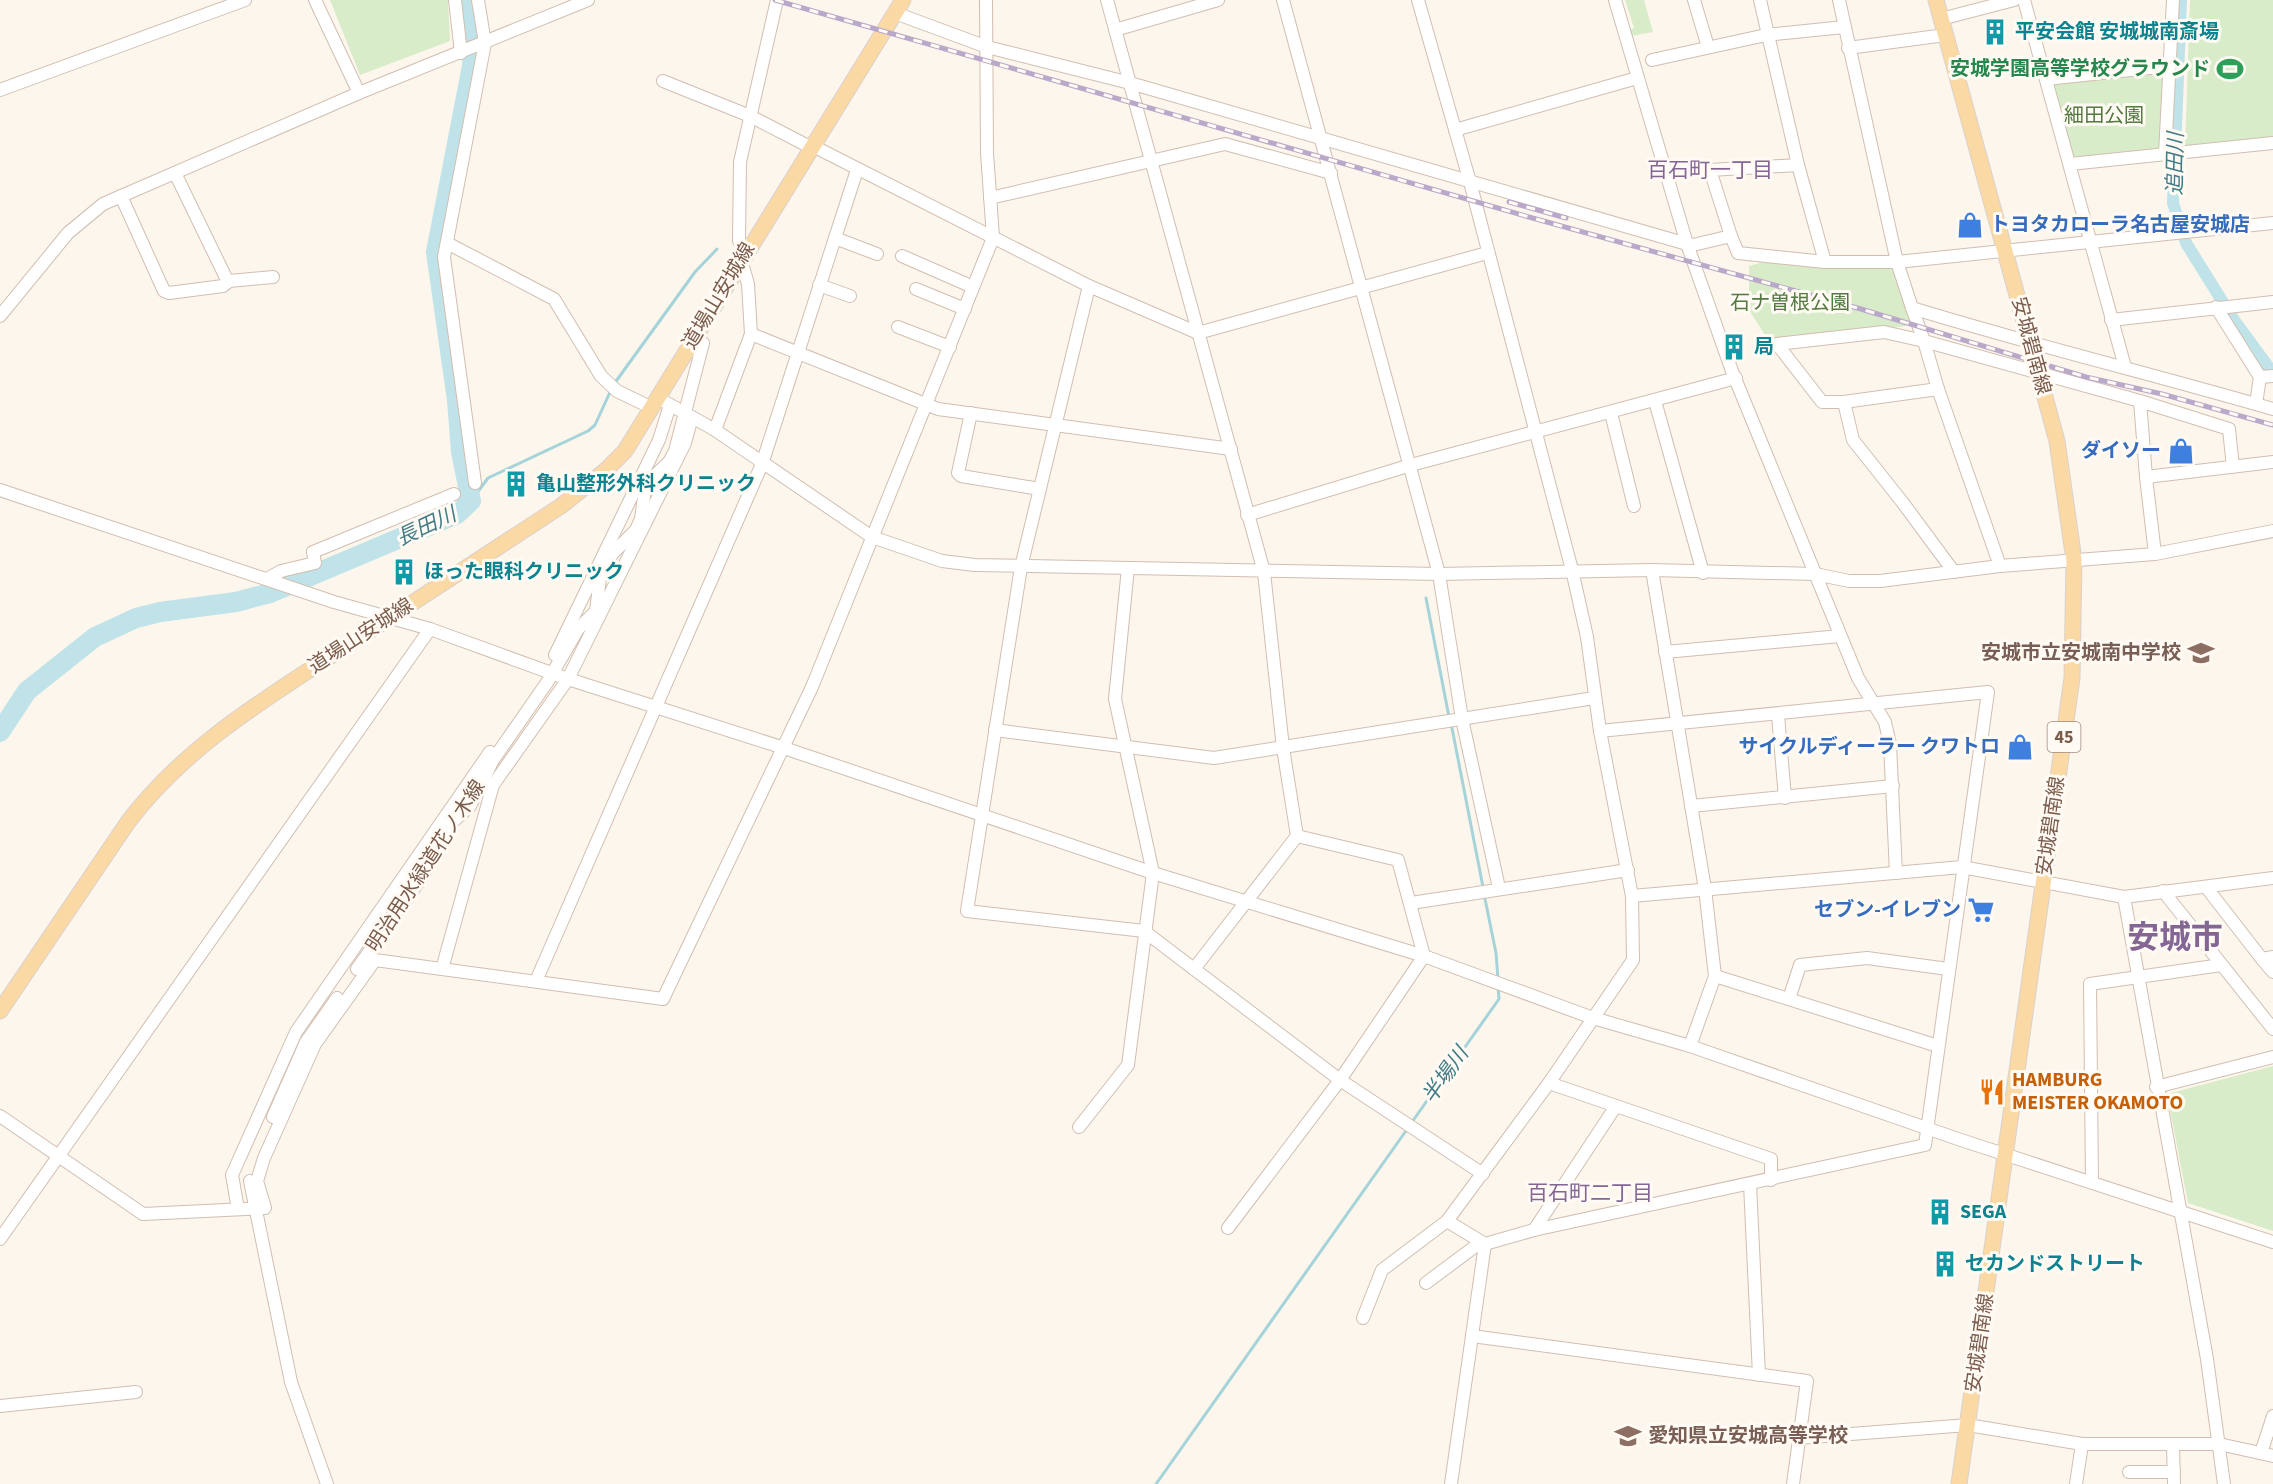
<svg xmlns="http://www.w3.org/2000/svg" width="2273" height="1484" font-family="'Source Sans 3','Noto Sans JP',sans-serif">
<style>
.green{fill:#d8ecc9}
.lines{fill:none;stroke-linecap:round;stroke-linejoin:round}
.stream{stroke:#a5d3da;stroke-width:3}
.canal{stroke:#bfe3e8;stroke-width:12}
.river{stroke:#bfe3e8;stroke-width:20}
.minor-casing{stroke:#d1beb0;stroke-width:14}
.major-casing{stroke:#dad1cd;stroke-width:17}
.minor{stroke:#fff;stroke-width:12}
.major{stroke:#fbd9a5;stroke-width:15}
.rail-casing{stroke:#b9a8c9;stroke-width:5}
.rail{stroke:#fffaf3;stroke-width:3;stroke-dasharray:9;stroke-linecap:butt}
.labels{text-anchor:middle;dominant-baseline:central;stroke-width:6;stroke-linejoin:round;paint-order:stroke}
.shield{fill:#fffaf3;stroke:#a28b7f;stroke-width:1.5}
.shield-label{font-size:18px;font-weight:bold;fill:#7a5c4d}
.culture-label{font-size:20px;font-weight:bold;fill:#0d838f;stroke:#fffaf3;text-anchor:start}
.leisure-label{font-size:20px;font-weight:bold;fill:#27864d;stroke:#fffaf3;text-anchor:end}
.park-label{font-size:20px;fill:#537a41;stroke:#fffaf3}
.shop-label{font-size:20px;font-weight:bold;fill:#366cbe;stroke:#fffaf3;text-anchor:end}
.street-label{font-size:20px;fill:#7a5c4d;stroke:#fffaf3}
.education-label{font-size:20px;font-weight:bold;fill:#785e54;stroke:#fffaf3;text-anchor:end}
.food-label{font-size:20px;font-weight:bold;fill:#c56008;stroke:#fffaf3;text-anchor:start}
.water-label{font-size:21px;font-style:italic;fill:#437c86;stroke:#fffaf3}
.neighbourhood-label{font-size:21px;fill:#846695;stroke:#fffaf3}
.town-label{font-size:32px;font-weight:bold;fill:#846695;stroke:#fffaf3}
</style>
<rect width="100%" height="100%" fill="#fdf6ec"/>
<g class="green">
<path d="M 330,0 L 448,0 L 450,41 L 360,75 Z"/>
<path d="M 1625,0 L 1644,0 L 1653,32 L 1631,36 L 1629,30 L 1634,28 Z"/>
<path d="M 2190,0 L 2273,0 L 2273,138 L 2185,147 Z"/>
<path d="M 2161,71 L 2165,75 L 2162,147 L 2158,151 L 2078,158 L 2073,155 L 2054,86 L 2059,81 Z"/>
<path d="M 1766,261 L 1892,268 L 1910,319 L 1906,326 L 1770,343 L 1742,299 L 1749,292 L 1749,266 Z"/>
<path d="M 2273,1066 L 2273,1231 L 2188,1203 L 2167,1094 Z"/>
</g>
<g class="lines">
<g class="stream">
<path d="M 614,384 L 695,272 L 717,249"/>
<path d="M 471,501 L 488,478 L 588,431 L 595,425 L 611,390"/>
<path d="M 1426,598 L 1449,717"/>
<path d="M 1451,723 L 1483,887"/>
<path d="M 1484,894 L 1496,953 L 1498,979"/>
<path d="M 1412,1122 L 1499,999 L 1498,986"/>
<path d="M 1156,1484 L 1408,1128"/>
</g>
<path class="canal" d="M 2181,0 L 2173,203 L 2186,243 L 2234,320 L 2273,373"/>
<path class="river" d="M 0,732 L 27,691 L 95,637 L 136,618 L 160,612 L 236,602 L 270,593 L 457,514 L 471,501 L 461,452 L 457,400 L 436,252 L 472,66 L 474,34 L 469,0"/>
<g class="minor-casing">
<g id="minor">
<path d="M 315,0 L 359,93"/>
<path d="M 455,0 L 461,53"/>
<path d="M 1107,0 L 1264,572 L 1283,748 L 1297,836 L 1194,969"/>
<path d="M 1283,0 L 1439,574 L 1462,719 L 1499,888"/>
<path d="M 1615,0 L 1687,244 L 1732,371 L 1858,678 L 1885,722 L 1890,744 L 1896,873"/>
<path d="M 1694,0 L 1708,47"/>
<path d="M 1760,0 L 1798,165 L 1825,262 L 1897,262 L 2273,223"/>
<path d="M 1839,0 L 1897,262 L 1912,308 C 2032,345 2153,374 2273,409"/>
<path d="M 2024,0 L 2125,367"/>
<path d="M 895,13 L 987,47 L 1130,83 L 1687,244 L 1693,245 L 1731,236 L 1738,253 L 1825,262"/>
<path d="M 1941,19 L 2014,0"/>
<path d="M 1115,30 L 1218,0"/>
<path d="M 1848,48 L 1945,35"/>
<path d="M 1652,60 L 1766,35 L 1844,27"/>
<path d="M 2046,79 L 2168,66"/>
<path d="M 663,81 L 750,116 L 812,148"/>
<path d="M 0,90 L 245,0"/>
<path d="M 1455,130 L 1637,78"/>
<path d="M 813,146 L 1089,286 L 1198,333 L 1487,253"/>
<path d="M 2165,154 L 2173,0"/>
<path d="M 2070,164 L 2273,143"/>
<path d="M 175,173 L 228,282"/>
<path d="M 121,196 L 164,291 L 169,293 L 223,286 L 229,281 L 273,277"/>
<path d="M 990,198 L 1225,144 L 1331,173"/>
<path d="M 1731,236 L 1710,170 L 1798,165"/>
<path d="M 835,238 L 877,254"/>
<path d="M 447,243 L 554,299 L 601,376 L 617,391 L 652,408"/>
<path d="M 747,250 L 739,241 L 740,162 L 777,0"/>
<path d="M 902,256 L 973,287"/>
<path d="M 741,260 L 748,284 L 751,334"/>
<path d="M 819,285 L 850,296"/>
<path d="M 1089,286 L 1021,567 L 967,911 L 1144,931 L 1340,1080 L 1483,1174"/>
<path d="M 916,289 L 965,309"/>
<path d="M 2216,307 L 2260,377 L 2273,376"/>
<path d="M 1912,308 L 1924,341 L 2140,401"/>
<path d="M 0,316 L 68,233 L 103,204 L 359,93 L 588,0"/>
<path d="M 2111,320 L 2273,302"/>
<path d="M 898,327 L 950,347"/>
<path d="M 658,398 L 715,430 L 872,537 L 942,561 L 975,565 L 1439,574 L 1652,570 L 1815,574 L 1849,581 L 1880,581 L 2000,566 L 2155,554 L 2273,531"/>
<path d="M 1655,401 L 1703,573"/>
<path d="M 1844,402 L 1938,389"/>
<path d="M 2256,404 L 2260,377"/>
<path d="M 971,413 L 958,473 L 961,476 L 1040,489"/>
<path d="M 1611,413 L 1634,506"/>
<path d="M 715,430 L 751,334 L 938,409 L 1231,449"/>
<path d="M 2233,467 L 2229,429 L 2140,401 L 2146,477 L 2273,462"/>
<path d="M 2146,477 L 2155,554"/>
<path d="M 475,483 L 444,257 L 485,43 L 478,0"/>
<path d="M 0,490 L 334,602 L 430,629 L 568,679 L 784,748 L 1153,873 L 1424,956 L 1593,1018 L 1690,1046 L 1958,1139 L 2273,1242"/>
<path d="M 1247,515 L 1411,465 L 1736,378"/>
<path d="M 1652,570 L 1705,889 L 1715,976 L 1690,1046"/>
<path d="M 1954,572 L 1903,503 L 1853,440 L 1844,402 L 1822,402 L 1777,344 L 1884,332 L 1924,341 L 1938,389 L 2000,566"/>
<path d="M 267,579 L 281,571 L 315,563 L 313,552 L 454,494"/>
<path d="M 1665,652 L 1840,636"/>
<path d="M 555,655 L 659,440 L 670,405"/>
<path d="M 1778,715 L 1785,798"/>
<path d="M 995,730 L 1214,758 L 1594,698"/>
<path d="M 1691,806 L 1893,786"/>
<path d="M 2206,887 L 2262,959 L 2273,957"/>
<path d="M 2163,891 L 2273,1029"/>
<path d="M 1632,896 L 1962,867 L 2124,897 L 2207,1359 L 2224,1484"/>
<path d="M 2124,897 L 2273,878"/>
<path d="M 1411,903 L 1628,870"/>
<path d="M 2262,959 L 2273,972"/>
<path d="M 357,969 L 425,873 L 448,826 L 470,806 L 493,760 L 548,681 L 578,629 L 596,611 L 600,578 L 612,554 L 636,530 L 641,519 L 645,489 L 650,480 L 669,462 L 675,451 L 703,343"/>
<path d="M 442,969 L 493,785 L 568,679 L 685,443 L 691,421"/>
<path d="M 1715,976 L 1938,1046"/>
<path d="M 536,981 L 762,464 L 857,170"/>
<path d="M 1789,999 L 1800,965 L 1867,958 L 1948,969"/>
<path d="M 1549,1083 L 1771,1159 L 1771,1180"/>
<path d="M 2156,1087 L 2273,1057"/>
<path d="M 0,1116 L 143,1214 L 265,1208 L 257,1181 L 264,1158 L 315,1044 L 375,960 L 663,999 L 812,687 L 993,238 L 987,153 L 986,0"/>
<path d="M 273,1117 L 306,1042 L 337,998"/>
<path d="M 1079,1127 L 1128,1065 L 1153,873 L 1115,699 L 1128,568"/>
<path d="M 250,1181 L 291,1382 L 327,1484"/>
<path d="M 2092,1182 L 2090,984 L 2221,965"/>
<path d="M 1750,1184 L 1759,1375"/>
<path d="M 238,1209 L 232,1175 L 296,1032 L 490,752"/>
<path d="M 1447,1221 L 1485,1244 L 1534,1230 L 1925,1145 L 1988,692 L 1600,731"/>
<path d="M 1228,1228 L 1340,1080 L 1424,956 L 1398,860 L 1297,836"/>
<path d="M 1534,1230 L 1616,1106"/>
<path d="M 0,1239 L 430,629"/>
<path d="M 1426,1283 L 1481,1242"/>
<path d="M 1363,1318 L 1382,1270 L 1447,1221 L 1549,1083 L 1633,960 L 1632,896 L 1600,731 L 1587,637 L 1572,570 L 1470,182 L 1418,0"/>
<path d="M 1472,1336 L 1807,1381 L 1793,1484"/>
<path d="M 0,1406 L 136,1392"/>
<path d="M 1799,1438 L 1968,1425 L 2082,1444 L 2219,1444 L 2273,1456"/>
<path d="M 2173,1445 L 2174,1484"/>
<path d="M 2261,1453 L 2273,1416"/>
<path d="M 2129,1472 L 2174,1472"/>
<path d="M 1451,1484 L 1485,1244"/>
<path d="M 2076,1484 L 2082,1444"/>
</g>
</g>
<g class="major-casing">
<g id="major">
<path d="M 1936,0 L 2057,441 L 2074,560 L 2072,678 L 1959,1484"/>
<path d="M 0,1011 L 128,822 C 187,744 270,696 351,643 C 421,598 491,552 561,506 L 605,471 L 625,451 L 903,0"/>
</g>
</g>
<use href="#minor" class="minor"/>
<use href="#major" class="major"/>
<g class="rail-casing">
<g id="rail">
<path d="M 775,0 L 1536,219 L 1861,309 L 2086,377 L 2162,394 L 2273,425"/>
<path d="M 1509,202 L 1566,218"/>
</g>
</g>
<use href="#rail" class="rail"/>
</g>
<defs>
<g id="building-bare" transform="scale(2.07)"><path d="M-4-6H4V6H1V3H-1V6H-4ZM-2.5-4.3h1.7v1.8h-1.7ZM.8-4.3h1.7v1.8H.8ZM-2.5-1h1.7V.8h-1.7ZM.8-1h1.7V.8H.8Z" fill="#0f9aa8" stroke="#fffaf3" stroke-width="2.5" paint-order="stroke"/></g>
<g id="stadium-bare" transform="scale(2.07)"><path d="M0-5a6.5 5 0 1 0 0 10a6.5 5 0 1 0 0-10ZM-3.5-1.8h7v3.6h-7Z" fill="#2e9e5b" stroke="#fffaf3" stroke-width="2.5" paint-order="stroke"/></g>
<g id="shop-bare" transform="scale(2.07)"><path d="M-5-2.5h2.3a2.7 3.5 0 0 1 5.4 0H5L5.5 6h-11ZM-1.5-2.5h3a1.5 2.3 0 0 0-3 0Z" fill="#3f7fe0" stroke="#fffaf3" stroke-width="2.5" paint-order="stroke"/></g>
<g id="school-bare" transform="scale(2.07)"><path d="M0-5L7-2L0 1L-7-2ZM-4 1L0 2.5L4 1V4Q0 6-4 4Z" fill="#8d6e63" stroke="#fffaf3" stroke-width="2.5" paint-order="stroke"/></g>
<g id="supermarket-bare" transform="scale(2.07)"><path d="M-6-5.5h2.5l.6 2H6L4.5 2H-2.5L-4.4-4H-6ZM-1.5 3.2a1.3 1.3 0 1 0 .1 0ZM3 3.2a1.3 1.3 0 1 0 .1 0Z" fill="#3f7fe0" stroke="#fffaf3" stroke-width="2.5" paint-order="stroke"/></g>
<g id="restaurant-bare" transform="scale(2.07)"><path d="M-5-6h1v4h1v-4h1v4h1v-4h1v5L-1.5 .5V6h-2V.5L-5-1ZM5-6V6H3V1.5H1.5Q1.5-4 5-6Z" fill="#e8710a" stroke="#fffaf3" stroke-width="2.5" paint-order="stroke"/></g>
</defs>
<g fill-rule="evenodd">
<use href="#building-bare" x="1995" y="32"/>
<use href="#stadium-bare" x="2230" y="69"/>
<use href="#shop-bare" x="1970" y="225"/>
<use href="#building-bare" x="1734" y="347"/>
<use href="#shop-bare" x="2181" y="451"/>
<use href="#building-bare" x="516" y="484"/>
<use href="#building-bare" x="404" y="572"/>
<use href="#school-bare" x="2201" y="653"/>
<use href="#shop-bare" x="2020" y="747"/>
<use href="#supermarket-bare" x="1981" y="910"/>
<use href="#restaurant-bare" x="1992" y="1092"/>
<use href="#building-bare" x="1940" y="1212"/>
<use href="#building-bare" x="1945" y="1264"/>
<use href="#school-bare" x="1628" y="1436"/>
</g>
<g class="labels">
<rect class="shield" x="2047.5" y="722" width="33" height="30" rx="4.5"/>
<g class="shield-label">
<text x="2064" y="737">45</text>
</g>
<g class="culture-label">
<text x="2015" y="32">平安会館 安城城南斎場</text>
<text x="1754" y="347">局</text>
<text x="536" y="484">亀山整形外科クリニック</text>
<text x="424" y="572">ほった眼科クリニック</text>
<text x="1960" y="1212">SEGA</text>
<text x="1965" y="1264">セカンドストリート</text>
</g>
<g class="leisure-label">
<text x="2210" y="69">安城学園高等学校グラウンド</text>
</g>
<g class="park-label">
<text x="2104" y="116">細田公園</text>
<text x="1790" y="303">石ナ曽根公園</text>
</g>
<g class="shop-label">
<text x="1990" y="225" text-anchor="start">トヨタカローラ名古屋安城店</text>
<text x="2161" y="451">ダイソー</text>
<text x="2000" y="747">サイクルディーラー クワトロ</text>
<text x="1961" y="910">セブン-イレブン</text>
</g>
<g class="street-label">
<text transform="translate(719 296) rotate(-59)">道場山安城線</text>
<text transform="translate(2031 346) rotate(75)">安城碧南線</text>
<text transform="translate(361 636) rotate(-33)">道場山安城線</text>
<text transform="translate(2051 826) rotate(-82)">安城碧南線</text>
<text transform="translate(426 866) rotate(-57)">明治用水緑道花ノ木線</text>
<text transform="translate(1980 1343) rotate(-82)">安城碧南線</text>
</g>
<g class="education-label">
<text x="2181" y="653">安城市立安城南中学校</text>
<text x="1648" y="1436" text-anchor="start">愛知県立安城高等学校</text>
</g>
<g class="food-label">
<text x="2012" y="1080">HAMBURG<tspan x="2012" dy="23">MEISTER OKAMOTO</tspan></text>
</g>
<g class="water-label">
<text transform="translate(2175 164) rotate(-89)">追田川</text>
<text transform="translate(426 526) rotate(-25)">長田川</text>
<text transform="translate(1445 1075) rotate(-55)">半場川</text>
</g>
<g class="neighbourhood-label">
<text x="1710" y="170">百石町一丁目</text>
<text x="1590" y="1193">百石町二丁目</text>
</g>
<g class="town-label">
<text x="2175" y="938">安城市</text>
</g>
</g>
</svg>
